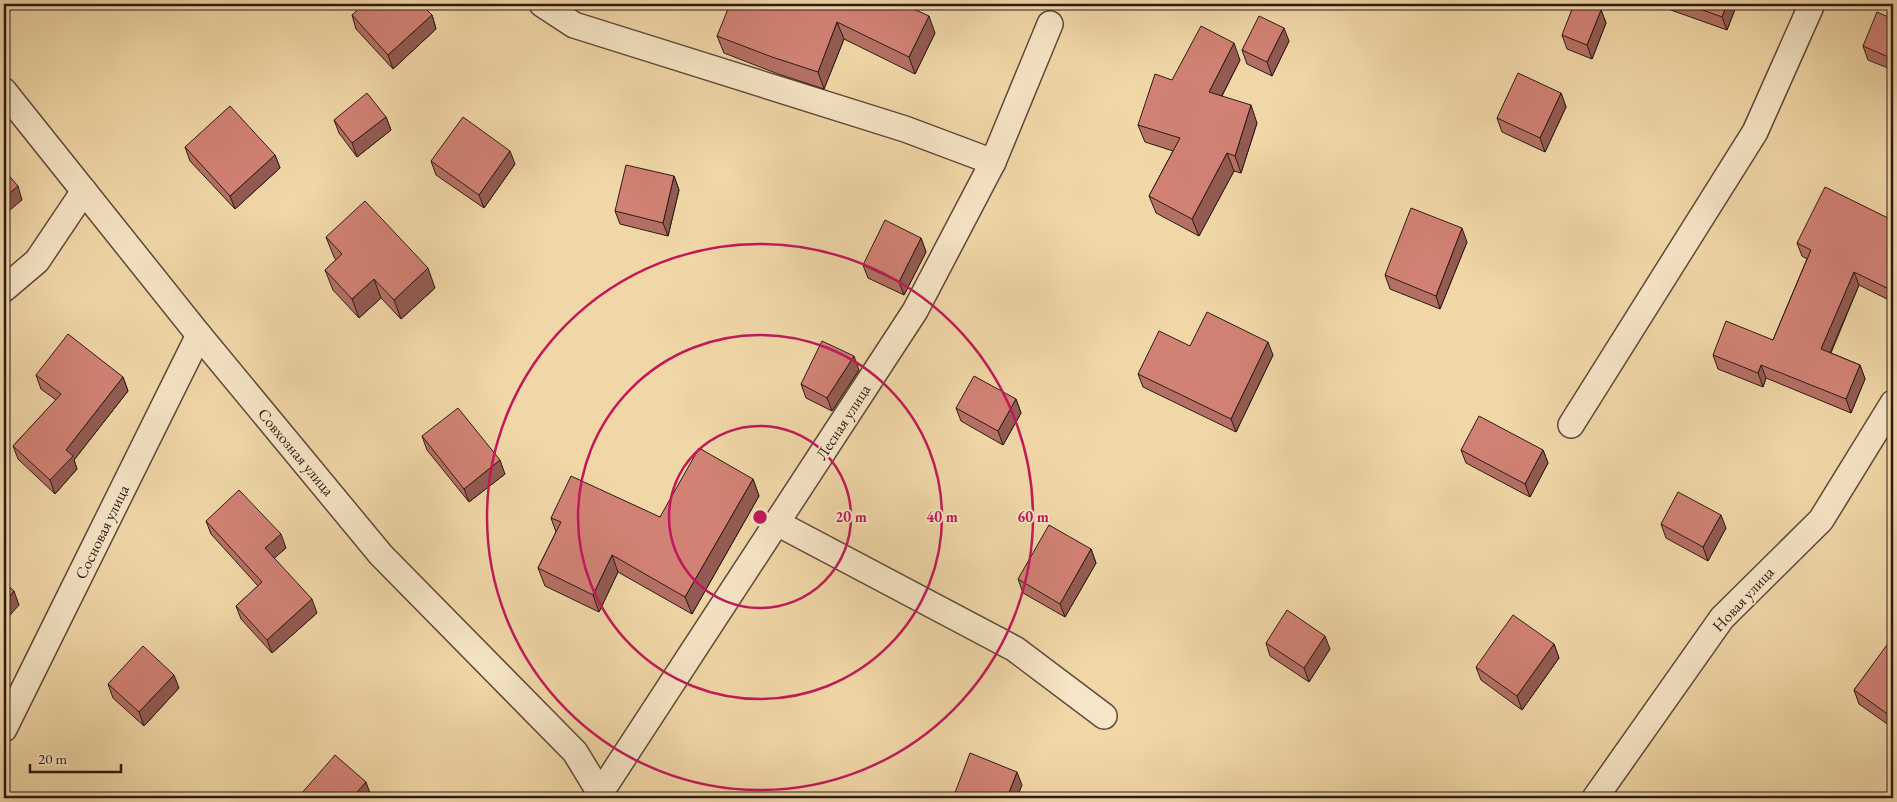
<svg xmlns="http://www.w3.org/2000/svg" width="1897" height="802" font-family="'EB Garamond',serif">
<style>
.lines{fill:none;stroke-linecap:round;stroke-linejoin:round}
.minor-casing{stroke:#5d4939;stroke-width:28}
.minor{stroke:#f6e5c6;stroke-width:25}
.wall{fill:#b57065;stroke:#2c1a14}
.shaded-wall{fill:#935b52;stroke:#2c1a14}
.building{fill:#d28275;stroke:#2c1a14}
.ring{fill:none;stroke:#c2185b;stroke-width:2.5}
.labels{text-anchor:middle;dominant-baseline:central;stroke-width:4;stroke-linejoin:round;paint-order:stroke}
.street-label{font-size:16px;fill:#2c1a14;stroke:#f6e5c6}
.centre{fill:#c2185b;stroke:#f6e5c6;stroke-width:2.5}
.ring-label{font-size:15px;text-anchor:middle;font-weight:bold;fill:#c2185b;stroke:#f6e5c6;stroke-width:4;stroke-linejoin:round;paint-order:stroke}
</style>
<rect width="100%" height="100%" fill="#f1d7a8"/>
<filter id="stains"><feTurbulence type="fractalNoise" baseFrequency=".004" numOctaves="4"/><feColorMatrix values="0 0 0 0 .2 0 0 0 0 .09 0 0 0 0 .02 0 0 0 .5 -.17"/></filter>
<radialGradient id="worn" r=".72"><stop offset=".6" stop-color="#630" stop-opacity="0"/><stop offset="1" stop-color="#630" stop-opacity=".3"/></radialGradient>
<g class="lines">
<g class="minor-casing">
<g id="minor">
<path d="M 542,4 L 574,25 L 905,129 L 993,162"/>
<path d="M 4,91 L 199,335 L 381,555 L 575,752 L 603,798"/>
<path d="M 4,289 L 37,261 L 84,191"/>
<path d="M 1571,425 L 1755,132 L 1812,4"/>
<path d="M 777,523 L 1015,649 L 1104,716"/>
<path d="M 4,729 L 199,335"/>
<path d="M 597,798 L 915,311 L 993,162 L 1050,24"/>
<path d="M 1595,798 L 1722,618 L 1821,520 L 1893,403"/>
</g>
</g>
<use href="#minor" class="minor"/>
</g>
<g class="wall">
<path d="M 1666,4 L 1737,4 L 1727,30 L 1668,9 Z"/>
<path d="M 804,6 L 935,33 L 915,74 L 844,39 L 824,89 L 778,74 L 724,53 L 717,36 Z"/>
<path d="M 1601,10 L 1606,23 L 1592,59 L 1567,49 L 1562,35 Z"/>
<path d="M 352,15 L 432,15 L 436,29 L 393,69 L 356,29 Z"/>
<path d="M 1893,19 L 1893,70 L 1868,60 L 1863,46 Z"/>
<path d="M 1289,41 L 1272,76 L 1247,64 L 1242,50 Z"/>
<path d="M 1240,60 L 1222,96 L 1257,123 L 1241,173 L 1234,171 L 1199,236 L 1156,213 L 1149,196 L 1173,151 L 1145,142 L 1138,125 L 1172,80 Z"/>
<path d="M 1561,93 L 1566,107 L 1545,152 L 1502,132 L 1497,118 Z"/>
<path d="M 386,117 L 391,130 L 357,157 L 339,133 L 334,120 Z"/>
<path d="M 185,147 L 275,155 L 280,168 L 235,209 L 190,161 Z"/>
<path d="M 431,161 L 515,164 L 484,208 L 436,175 Z"/>
<path d="M 674,176 L 679,190 L 668,236 L 620,224 L 615,211 Z"/>
<path d="M 1893,213 L 1893,302 L 1859,285 L 1831,353 L 1860,365 L 1865,379 L 1851,413 L 1766,378 L 1763,387 L 1718,369 L 1713,355 L 1773,340 L 1807,259 L 1802,256 L 1797,243 L 1890,219 Z"/>
<path d="M 326,237 L 435,288 L 401,319 L 381,298 L 359,318 L 333,290 L 325,270 L 336,260 L 334,257 Z"/>
<path d="M 921,238 L 926,252 L 904,295 L 868,278 L 863,265 Z"/>
<path d="M 1467,242 L 1440,309 L 1390,289 L 1385,275 Z"/>
<path d="M 1190,346 L 1273,355 L 1236,432 L 1143,387 L 1138,374 Z"/>
<path d="M 859,370 L 832,411 L 806,398 L 801,384 Z"/>
<path d="M 36,375 L 123,377 L 128,391 L 74,460 L 77,469 L 55,494 L 18,459 L 13,446 L 56,400 L 41,389 Z"/>
<path d="M 1016,399 L 1021,413 L 1003,445 L 961,421 L 956,408 Z"/>
<path d="M 422,436 L 505,474 L 469,502 L 427,450 Z"/>
<path d="M 1461,450 L 1543,450 L 1548,463 L 1530,497 L 1466,463 Z"/>
<path d="M 753,479 L 759,496 L 692,614 L 618,572 L 599,612 L 545,586 L 538,568 L 556,532 L 551,518 L 660,517 Z"/>
<path d="M 206,521 L 286,548 L 274,558 L 317,613 L 272,653 L 241,619 L 236,606 L 258,586 L 211,534 Z"/>
<path d="M 1661,524 L 1726,528 L 1708,561 L 1666,538 Z"/>
<path d="M 1091,549 L 1096,563 L 1065,617 L 1023,593 L 1018,579 Z"/>
<path d="M 1893,639 L 1893,728 L 1859,704 L 1854,690 Z"/>
<path d="M 1266,643 L 1330,649 L 1309,682 L 1270,656 Z"/>
<path d="M 1554,644 L 1559,658 L 1522,710 L 1481,680 L 1476,667 Z"/>
<path d="M 108,684 L 179,688 L 144,726 L 113,698 Z"/>
</g>
<g class="shaded-wall">
<path d="M 1727,4 L 1737,4 L 1727,30 L 1722,17 Z"/>
<path d="M 1601,10 L 1606,23 L 1592,59 L 1587,45 Z"/>
<path d="M 432,15 L 436,29 L 393,69 L 388,55 Z"/>
<path d="M 929,16 L 935,33 L 915,74 L 909,57 Z"/>
<path d="M 837,22 L 844,39 L 824,89 L 818,72 Z"/>
<path d="M 1284,28 L 1289,41 L 1272,76 L 1267,62 Z"/>
<path d="M 1234,43 L 1240,60 L 1215,109 L 1209,92 Z"/>
<path d="M 1561,93 L 1566,107 L 1545,152 L 1540,138 Z"/>
<path d="M 1251,105 L 1257,123 L 1241,173 L 1235,156 Z"/>
<path d="M 386,117 L 391,130 L 357,157 L 352,143 Z"/>
<path d="M 510,151 L 515,164 L 484,208 L 479,195 Z"/>
<path d="M 1227,153 L 1234,171 L 1199,236 L 1192,219 Z"/>
<path d="M 275,155 L 280,168 L 235,209 L 230,196 Z"/>
<path d="M 674,176 L 679,190 L 668,236 L 663,223 Z"/>
<path d="M 18,186 L 22,200 L 4,215 L 4,198 Z"/>
<path d="M 1462,228 L 1467,242 L 1440,309 L 1436,296 Z"/>
<path d="M 921,238 L 926,252 L 904,295 L 899,282 Z"/>
<path d="M 428,268 L 435,288 L 401,319 L 394,300 Z"/>
<path d="M 1854,272 L 1859,285 L 1826,362 L 1821,349 Z"/>
<path d="M 374,279 L 381,298 L 359,318 L 352,299 Z"/>
<path d="M 1268,342 L 1273,355 L 1236,432 L 1231,419 Z"/>
<path d="M 854,356 L 859,370 L 832,411 L 827,398 Z"/>
<path d="M 1761,365 L 1766,378 L 1763,387 L 1758,373 Z"/>
<path d="M 1860,365 L 1865,379 L 1851,413 L 1846,399 Z"/>
<path d="M 123,377 L 128,391 L 74,460 L 77,469 L 55,494 L 50,480 L 66,450 Z"/>
<path d="M 1016,399 L 1021,413 L 1003,445 L 998,431 Z"/>
<path d="M 1543,450 L 1548,463 L 1530,497 L 1525,484 Z"/>
<path d="M 500,460 L 505,474 L 469,502 L 464,489 Z"/>
<path d="M 753,479 L 759,496 L 692,614 L 685,597 Z"/>
<path d="M 1721,515 L 1726,528 L 1708,561 L 1703,547 Z"/>
<path d="M 281,534 L 286,548 L 270,562 L 265,548 Z"/>
<path d="M 1091,549 L 1096,563 L 1065,617 L 1060,604 Z"/>
<path d="M 612,555 L 618,572 L 599,612 L 593,595 Z"/>
<path d="M 14,591 L 19,605 L 4,622 L 4,603 Z"/>
<path d="M 312,599 L 317,613 L 272,653 L 267,640 Z"/>
<path d="M 1325,636 L 1330,649 L 1309,682 L 1304,668 Z"/>
<path d="M 1554,644 L 1559,658 L 1522,710 L 1517,696 Z"/>
<path d="M 174,675 L 179,688 L 144,726 L 139,712 Z"/>
<path d="M 1017,772 L 1022,785 L 1017,798 L 1007,798 Z"/>
<path d="M 366,782 L 371,796 L 369,798 L 352,798 Z"/>
</g>
<g class="building">
<path d="M 364,4 L 421,4 L 432,15 L 388,55 L 352,15 Z"/>
<path d="M 730,4 L 799,4 L 804,6 L 805,4 L 903,4 L 929,16 L 909,57 L 837,22 L 818,72 L 772,57 L 717,36 Z"/>
<path d="M 1574,4 L 1585,4 L 1601,10 L 1587,45 L 1562,35 Z"/>
<path d="M 1686,4 L 1727,4 L 1722,17 Z"/>
<path d="M 1877,12 L 1893,19 L 1893,59 L 1863,46 Z"/>
<path d="M 1259,16 L 1284,28 L 1267,62 L 1242,50 Z"/>
<path d="M 1201,26 L 1234,43 L 1209,92 L 1251,105 L 1235,156 L 1227,153 L 1192,219 L 1149,196 L 1180,138 L 1138,125 L 1155,74 L 1172,80 Z"/>
<path d="M 1518,73 L 1561,93 L 1540,138 L 1497,118 Z"/>
<path d="M 367,93 L 386,117 L 352,143 L 334,120 Z"/>
<path d="M 230,106 L 275,155 L 230,196 L 185,147 Z"/>
<path d="M 463,117 L 510,151 L 479,195 L 431,161 Z"/>
<path d="M 626,165 L 674,176 L 663,223 L 615,211 Z"/>
<path d="M 4,170 L 18,186 L 4,198 Z"/>
<path d="M 1825,187 L 1890,219 L 1893,213 L 1893,291 L 1854,272 L 1821,349 L 1860,365 L 1846,399 L 1761,365 L 1758,373 L 1713,355 L 1726,321 L 1773,340 L 1811,250 L 1797,243 Z"/>
<path d="M 365,201 L 428,268 L 394,300 L 374,279 L 352,299 L 325,270 L 342,254 L 326,237 Z"/>
<path d="M 1411,208 L 1462,228 L 1436,296 L 1385,275 Z"/>
<path d="M 885,220 L 921,238 L 899,282 L 863,265 Z"/>
<path d="M 1207,312 L 1268,342 L 1231,419 L 1138,374 L 1159,331 L 1190,346 Z"/>
<path d="M 68,334 L 123,377 L 66,450 L 73,456 L 50,480 L 13,446 L 61,394 L 36,375 Z"/>
<path d="M 822,341 L 854,356 L 827,398 L 801,384 Z"/>
<path d="M 974,376 L 1016,399 L 998,431 L 956,408 Z"/>
<path d="M 458,408 L 500,460 L 464,489 L 422,436 Z"/>
<path d="M 1479,416 L 1543,450 L 1525,484 L 1461,450 Z"/>
<path d="M 699,448 L 753,479 L 685,597 L 612,555 L 593,595 L 538,568 L 561,522 L 551,518 L 571,476 L 660,517 Z"/>
<path d="M 239,490 L 281,534 L 265,548 L 312,599 L 267,640 L 236,606 L 262,582 L 206,521 Z"/>
<path d="M 1678,492 L 1721,515 L 1703,547 L 1661,524 Z"/>
<path d="M 1049,525 L 1091,549 L 1060,604 L 1018,579 Z"/>
<path d="M 4,582 L 14,591 L 4,603 Z"/>
<path d="M 1287,610 L 1325,636 L 1304,668 L 1266,643 Z"/>
<path d="M 1513,615 L 1554,644 L 1517,696 L 1476,667 Z"/>
<path d="M 1892,638 L 1893,639 L 1893,718 L 1854,690 Z"/>
<path d="M 143,646 L 174,675 L 139,712 L 108,684 Z"/>
<path d="M 970,753 L 1017,772 L 1007,798 L 953,798 Z"/>
<path d="M 335,755 L 366,782 L 352,798 L 306,798 L 301,794 Z"/>
</g>
<g class="ring">
<circle cx="760" cy="517" r="91"/>
<circle cx="760" cy="517" r="182"/>
<circle cx="760" cy="517" r="273"/>
</g>
<g class="labels">
<g class="street-label">
<text transform="translate(843 422) rotate(-57)">Лесная улица</text>
<text transform="translate(296 452) rotate(50)">Совхозная улица</text>
<text transform="translate(102 532) rotate(-64)">Сосновая улица</text>
<text transform="translate(1743 599) rotate(-47)">Новая улица</text>
</g>
</g>
<circle cx="760" cy="517" r="8" class="centre"/>
<g class="ring-label">
<text x="851" y="522">20 m</text>
<text x="942" y="522">40 m</text>
<text x="1033" y="522">60 m</text>
</g>
<rect width="1897" height="802" fill="none" stroke="#f1d7a8" stroke-width="20"/>
<rect x="5" y="5" width="1887" height="792" fill="none" stroke="#2c1a14" stroke-width="2.5"/>
<rect x="10" y="10" width="1877" height="782" fill="none" stroke="#2c1a14"/>
<path d="M30 764v8h91v-8" fill="none" stroke="#2c1a14" stroke-width="2.5"/>
<text x="38" y="764" font-size="15" fill="#2c1a14" stroke="#f6e5c6" stroke-width="4" paint-order="stroke">20 m</text>
<rect width="100%" height="100%" filter="url(#stains)"/>
<rect width="100%" height="100%" fill="url(#worn)"/>
</svg>
